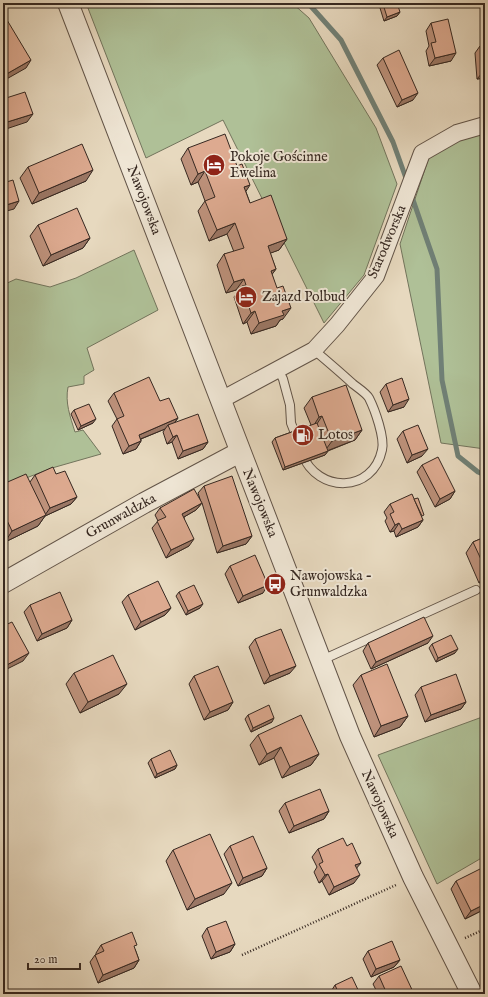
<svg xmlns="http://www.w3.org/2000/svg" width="488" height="997" font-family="'IM FELL English',serif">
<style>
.green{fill:#afc097;stroke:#72745c}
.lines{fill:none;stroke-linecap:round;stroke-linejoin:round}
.stream{stroke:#708076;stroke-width:5}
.service-casing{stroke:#625448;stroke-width:10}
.minor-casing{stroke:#625448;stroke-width:18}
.tertiary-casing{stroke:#625448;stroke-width:22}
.path{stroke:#362821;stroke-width:2.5;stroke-dasharray:1 2;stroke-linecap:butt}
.service{stroke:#efe6d5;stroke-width:8}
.minor{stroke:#efe6d5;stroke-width:16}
.tertiary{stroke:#efe6d5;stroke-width:20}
.wall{fill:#be927c;stroke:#362821}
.shaded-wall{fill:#9b7765;stroke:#362821}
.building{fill:#ddaa90;stroke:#362821}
.labels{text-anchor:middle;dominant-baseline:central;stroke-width:4;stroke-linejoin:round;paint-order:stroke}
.poi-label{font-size:14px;fill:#362821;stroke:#efe6d5;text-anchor:start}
.street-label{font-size:14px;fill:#362821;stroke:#efe6d5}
</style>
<rect width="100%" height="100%" fill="#e7d9bf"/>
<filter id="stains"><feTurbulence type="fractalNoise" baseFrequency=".005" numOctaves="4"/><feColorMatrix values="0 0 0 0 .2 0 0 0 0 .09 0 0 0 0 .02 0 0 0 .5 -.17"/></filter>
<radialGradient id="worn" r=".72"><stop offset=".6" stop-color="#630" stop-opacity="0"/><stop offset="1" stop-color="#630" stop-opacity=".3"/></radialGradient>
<g class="green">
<path d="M 86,3 L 292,3 L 309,18 L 376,128 L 397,184 L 364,275 L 324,323 L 223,120 L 146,158 Z"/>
<path d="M 485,130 L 485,449 L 441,443 L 400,244 L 429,157 L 461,137 Z"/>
<path d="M 134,250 L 158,310 L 87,348 L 94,370 L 84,376 L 84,384 L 68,387 C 65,403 70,416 75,432 L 83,430 L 101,454 L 52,468 L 3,487 L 3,285 L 16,279 L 50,287 L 76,278 Z"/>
<path d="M 485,716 L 485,856 L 437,884 L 378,755 Z"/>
</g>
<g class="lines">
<g class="stream">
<path d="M 308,3 L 341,40 L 393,142 L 407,181"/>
<path d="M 411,194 L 437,269 L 442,380 L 458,456 L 478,472 L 485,475"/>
</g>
<g class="service-casing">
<g id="service">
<path d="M 278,369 L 283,379 L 290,405 L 291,423 L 298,441"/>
<path d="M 302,454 C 318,494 373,493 382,450 C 385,438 375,410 369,398 C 366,393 358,388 353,384 C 340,372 327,361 314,350"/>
<path d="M 322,660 L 476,590"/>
</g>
</g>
<g class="minor-casing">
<path id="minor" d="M 221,400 L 314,350 L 337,325 L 376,276 L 422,153 L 457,133 L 485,125"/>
</g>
<g class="tertiary-casing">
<g id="tertiary">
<path d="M 68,3 L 350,736 L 413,877 L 472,994"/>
<path d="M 3,583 L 144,503 L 240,452"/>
</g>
</g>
<g class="path">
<path d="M 465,938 L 485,929"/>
<path d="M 242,955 L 396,885"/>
</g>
<use href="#service" class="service"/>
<use href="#minor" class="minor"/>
<use href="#tertiary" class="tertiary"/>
</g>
<g class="wall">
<path d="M 383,4 L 400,12 L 397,16 L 384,21 L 380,8 Z"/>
<path d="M 431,23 L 451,61 L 429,66 L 426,51 L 429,46 L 426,31 Z"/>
<path d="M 485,45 L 485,78 L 477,79 L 475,53 L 480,46 Z"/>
<path d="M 383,58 L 413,100 L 397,107 L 377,65 Z"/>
<path d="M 188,148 L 246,192 L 250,203 L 287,239 L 279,250 L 270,253 L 276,269 L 272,274 L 283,319 L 280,320 L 276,326 L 251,334 L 247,322 L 243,324 L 234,297 L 237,293 L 236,290 L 226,293 L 217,265 L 224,254 L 234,252 L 227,234 L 209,241 L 198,211 L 205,201 L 198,182 L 191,185 L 181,159 Z"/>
<path d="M 28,167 L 86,181 L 32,204 L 20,178 Z"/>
<path d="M 38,225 L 90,238 L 83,248 L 43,266 L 30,236 Z"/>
<path d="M 386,384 L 404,407 L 388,412 L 380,392 Z"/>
<path d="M 114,393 L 160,401 L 178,418 L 175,422 L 208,442 L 203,449 L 178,459 L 172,442 L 167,444 L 163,432 L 165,429 L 141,439 L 141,441 L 136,449 L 123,454 L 112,426 L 117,419 L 108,401 Z"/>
<path d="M 312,397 L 362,430 L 355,440 L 328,451 L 325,455 L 283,470 L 272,442 L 275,438 L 311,425 L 304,408 Z"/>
<path d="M 74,410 L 93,423 L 78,430 L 71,414 Z"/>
<path d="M 403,431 L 422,456 L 407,463 L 397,439 Z"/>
<path d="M 422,465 L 455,491 L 450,499 L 435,507 L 417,472 Z"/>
<path d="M 56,474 L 77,497 L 71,504 L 45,516 L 38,526 L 5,542 L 3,539 L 3,484 L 30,482 L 35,475 Z"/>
<path d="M 204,486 L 252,536 L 246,544 L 217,553 L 202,503 L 196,510 L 184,517 L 189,546 L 166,558 L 152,528 L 158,521 L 155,515 L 160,508 L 201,502 L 198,493 Z"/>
<path d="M 390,504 L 422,518 L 423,520 L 418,527 L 396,537 L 394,531 L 390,532 L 385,521 L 387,518 L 384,512 Z"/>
<path d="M 485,537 L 485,580 L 479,583 L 466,553 L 473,542 Z"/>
<path d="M 230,566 L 263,593 L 238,603 L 225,574 Z"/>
<path d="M 179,592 L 200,608 L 186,615 L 176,596 Z"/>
<path d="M 128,595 L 171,608 L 165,615 L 135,630 L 122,602 Z"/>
<path d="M 30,605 L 72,620 L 67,628 L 37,641 L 24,612 Z"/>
<path d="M 255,639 L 290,673 L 264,684 L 249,647 Z"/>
<path d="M 368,643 L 428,643 L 371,669 L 363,651 Z"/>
<path d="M 432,644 L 455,653 L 436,662 L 429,648 Z"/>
<path d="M 74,673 L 119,694 L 80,713 L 66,684 Z"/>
<path d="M 361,675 L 408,716 L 400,727 L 374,737 L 353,685 Z"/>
<path d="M 194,676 L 233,702 L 228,710 L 204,720 L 189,684 Z"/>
<path d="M 421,687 L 466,702 L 461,709 L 425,722 L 415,695 Z"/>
<path d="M 248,715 L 272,722 L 251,732 L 245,719 Z"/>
<path d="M 258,735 L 319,754 L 311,765 L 282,778 L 274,758 L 259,765 L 250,745 Z"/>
<path d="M 151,759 L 177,765 L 175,769 L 155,778 L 148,763 Z"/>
<path d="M 285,803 L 329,811 L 324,819 L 289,833 L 279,811 Z"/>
<path d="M 230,846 L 267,868 L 262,876 L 238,886 L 224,854 Z"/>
<path d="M 347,846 L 357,868 L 354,883 L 329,895 L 322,881 L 319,883 L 314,872 L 317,867 L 312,857 L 318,849 Z"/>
<path d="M 173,850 L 224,894 L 187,910 L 166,861 Z"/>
<path d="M 456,881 L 485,909 L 465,919 L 451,889 Z"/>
<path d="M 207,928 L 235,944 L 230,952 L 211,959 L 202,936 Z"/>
<path d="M 101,945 L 135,949 L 139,960 L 134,968 L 98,983 L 90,962 L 95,955 L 96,954 L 96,953 Z"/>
<path d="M 368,951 L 400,960 L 394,967 L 371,977 L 363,959 Z"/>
<path d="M 379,976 L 414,994 L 378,994 L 373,984 Z"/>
<path d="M 335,985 L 360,994 L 330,994 L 330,993 Z"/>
</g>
<g class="shaded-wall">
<path d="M 400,12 L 397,16 L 384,21 L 387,17 Z"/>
<path d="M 456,53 L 451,61 L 429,66 L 435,58 Z"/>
<path d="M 31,60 L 26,68 L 3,81 L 3,76 Z"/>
<path d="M 485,71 L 485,78 L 477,79 L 483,72 Z"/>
<path d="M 418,93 L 413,100 L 397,107 L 402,100 Z"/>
<path d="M 33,114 L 27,122 L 3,130 L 3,125 L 4,123 Z"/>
<path d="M 93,170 L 86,181 L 32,204 L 39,193 Z"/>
<path d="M 205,171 L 198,182 L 191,185 L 198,174 Z"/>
<path d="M 250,185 L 243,196 L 244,187 Z"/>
<path d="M 19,201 L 14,209 L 3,212 L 3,206 Z"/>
<path d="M 235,223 L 227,234 L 209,241 L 217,230 Z"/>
<path d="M 90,238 L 83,248 L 43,266 L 51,255 Z"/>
<path d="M 287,239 L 279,250 L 260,257 L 268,246 Z"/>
<path d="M 276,269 L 268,280 L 271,271 Z"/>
<path d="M 244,279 L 236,290 L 226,293 L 234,282 Z"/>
<path d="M 291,308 L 283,319 L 280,320 L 276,326 L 251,334 L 259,323 L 282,311 Z"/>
<path d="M 255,311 L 247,322 L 243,324 L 251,313 Z"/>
<path d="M 409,399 L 404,407 L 388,412 L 393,405 Z"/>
<path d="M 322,416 L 315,427 L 312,428 L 319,417 Z"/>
<path d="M 178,418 L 172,426 L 168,425 L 165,429 L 133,442 L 139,435 Z"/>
<path d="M 96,419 L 93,423 L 78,430 L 81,426 Z"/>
<path d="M 362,430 L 355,440 L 324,452 L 332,441 Z"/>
<path d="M 177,435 L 172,442 L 167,444 L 173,437 Z"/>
<path d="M 141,441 L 136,449 L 123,454 L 129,446 Z"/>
<path d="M 208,442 L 203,449 L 178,459 L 183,451 Z"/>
<path d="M 428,449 L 422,456 L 407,463 L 412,455 Z"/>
<path d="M 328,451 L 325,455 L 283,470 L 285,467 Z"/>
<path d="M 455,491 L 450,499 L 435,507 L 440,499 Z"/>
<path d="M 77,497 L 71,504 L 45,516 L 38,526 L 5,542 L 12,531 L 45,515 L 50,508 Z"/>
<path d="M 202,503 L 196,510 L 177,521 L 182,514 Z"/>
<path d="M 423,520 L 418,527 L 396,537 L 402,529 Z"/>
<path d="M 399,523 L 394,531 L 390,532 L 395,525 Z"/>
<path d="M 252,536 L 246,544 L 217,553 L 223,546 Z"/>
<path d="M 194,539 L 189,546 L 166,558 L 171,550 Z"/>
<path d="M 485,574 L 485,580 L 479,583 Z"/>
<path d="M 268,585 L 263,593 L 238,603 L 243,596 Z"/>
<path d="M 203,604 L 200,608 L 186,615 L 188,611 Z"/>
<path d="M 171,608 L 165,615 L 135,630 L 141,622 Z"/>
<path d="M 72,620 L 67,628 L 37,641 L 42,634 Z"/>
<path d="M 433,636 L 428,643 L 371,669 L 376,662 Z"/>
<path d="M 458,649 L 455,653 L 436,662 L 438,658 Z"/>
<path d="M 29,653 L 23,661 L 3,671 L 3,667 Z"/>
<path d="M 296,666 L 290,673 L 264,684 L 270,676 Z"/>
<path d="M 127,684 L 119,694 L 80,713 L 88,702 Z"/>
<path d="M 233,702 L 228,710 L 204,720 L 210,712 Z"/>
<path d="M 466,702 L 461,709 L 425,722 L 431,715 Z"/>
<path d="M 408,716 L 400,727 L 374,737 L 381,726 Z"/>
<path d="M 274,718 L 272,722 L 251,732 L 253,728 Z"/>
<path d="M 281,747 L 274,758 L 259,765 L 267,754 Z"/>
<path d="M 319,754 L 311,765 L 282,778 L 290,767 Z"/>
<path d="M 177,765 L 175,769 L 155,778 L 157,774 Z"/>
<path d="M 329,811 L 324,819 L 289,833 L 294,826 Z"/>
<path d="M 361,863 L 355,870 L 355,865 Z"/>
<path d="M 267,868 L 262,876 L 238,886 L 243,878 Z"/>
<path d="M 328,874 L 322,881 L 319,883 L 325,875 Z"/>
<path d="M 360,875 L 354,883 L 329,895 L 334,887 Z"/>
<path d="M 232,883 L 224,894 L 187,910 L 195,899 Z"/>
<path d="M 485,904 L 485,909 L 465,919 L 471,911 Z"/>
<path d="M 235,944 L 230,952 L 211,959 L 216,952 Z"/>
<path d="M 139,960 L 134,968 L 98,983 L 103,975 Z"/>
<path d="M 400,960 L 394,967 L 371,977 L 376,969 Z"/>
</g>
<g class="building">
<path d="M 386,3 L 397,3 L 400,12 L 387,17 L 383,4 Z"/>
<path d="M 448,19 L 456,53 L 435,58 L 431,43 L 436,42 L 431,23 Z"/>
<path d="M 7,20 L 31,60 L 3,76 L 3,22 Z"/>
<path d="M 485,45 L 485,71 L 483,72 L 480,46 Z"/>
<path d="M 399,50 L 418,93 L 402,100 L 383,58 Z"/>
<path d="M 25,92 L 33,114 L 4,123 L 3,119 L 3,99 Z"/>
<path d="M 225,134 L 237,166 L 242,164 L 250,185 L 244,187 L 250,203 L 271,195 L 287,239 L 268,246 L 276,269 L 271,271 L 277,288 L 283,286 L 291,308 L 282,311 L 284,315 L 259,323 L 255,311 L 251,313 L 242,286 L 246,285 L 244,279 L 234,282 L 224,254 L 244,248 L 235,223 L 217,230 L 205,201 L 215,197 L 205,171 L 198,174 L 188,148 Z"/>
<path d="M 82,144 L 93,170 L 39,193 L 28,167 Z"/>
<path d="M 13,180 L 19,201 L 3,206 L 3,183 Z"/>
<path d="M 77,208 L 90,238 L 51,255 L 38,225 Z"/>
<path d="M 149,377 L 160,401 L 169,398 L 178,418 L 139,435 L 141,441 L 129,446 L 117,419 L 124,416 L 114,393 Z"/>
<path d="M 402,378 L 409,399 L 393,405 L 386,384 Z"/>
<path d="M 346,385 L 362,430 L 332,441 L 322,416 L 319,417 L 312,397 Z"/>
<path d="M 89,404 L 96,419 L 81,426 L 74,410 Z"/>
<path d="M 198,414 L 208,442 L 183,451 L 177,435 L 173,437 L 168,425 Z"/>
<path d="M 317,423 L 328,451 L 285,467 L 275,438 Z"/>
<path d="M 418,425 L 428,449 L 412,455 L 403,431 Z"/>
<path d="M 438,457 L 455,491 L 440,499 L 422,465 Z"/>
<path d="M 53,467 L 56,474 L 65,471 L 77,497 L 50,508 L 35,475 Z"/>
<path d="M 26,474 L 46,515 L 12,531 L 3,512 L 3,484 Z"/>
<path d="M 232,476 L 252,536 L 223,546 L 204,486 Z"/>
<path d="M 194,489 L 202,503 L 182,514 L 194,539 L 171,550 L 157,521 L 166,517 L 160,508 Z"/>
<path d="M 412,494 L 423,520 L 402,529 L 399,523 L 395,525 L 390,514 L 394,512 L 390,504 Z"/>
<path d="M 418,498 L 424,515 L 422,516 L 414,499 Z"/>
<path d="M 485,537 L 485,568 L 473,542 Z"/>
<path d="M 255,555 L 268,585 L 243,596 L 230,566 Z"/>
<path d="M 158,581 L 171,608 L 141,622 L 128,595 Z"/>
<path d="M 194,585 L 203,604 L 188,611 L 179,592 Z"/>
<path d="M 60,592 L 72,620 L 42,634 L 30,605 Z"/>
<path d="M 424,617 L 433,636 L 376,662 L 368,643 Z"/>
<path d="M 12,622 L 29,653 L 3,667 L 3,626 Z"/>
<path d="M 281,629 L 296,666 L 270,676 L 255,639 Z"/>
<path d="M 451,635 L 458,649 L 438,658 L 432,644 Z"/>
<path d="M 113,655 L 127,684 L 88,702 L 74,673 Z"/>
<path d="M 387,664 L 408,716 L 381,726 L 361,675 Z"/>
<path d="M 218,666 L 233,702 L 210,712 L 194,676 Z"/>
<path d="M 456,674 L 466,702 L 431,715 L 421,687 Z"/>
<path d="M 269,705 L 274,718 L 253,728 L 248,715 Z"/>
<path d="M 301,715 L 319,754 L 290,767 L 281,747 L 267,754 L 258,735 Z"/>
<path d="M 170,750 L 177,765 L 157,774 L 151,759 Z"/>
<path d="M 320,789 L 329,811 L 294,826 L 285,803 Z"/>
<path d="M 210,834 L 232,883 L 195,899 L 173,850 Z"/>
<path d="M 253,836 L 267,868 L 243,878 L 230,846 Z"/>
<path d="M 343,838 L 347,846 L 352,843 L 361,863 L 355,865 L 360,875 L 334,887 L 328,874 L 325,875 L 319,864 L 323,862 L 318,849 Z"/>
<path d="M 484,867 L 485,869 L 485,904 L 471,911 L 456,881 Z"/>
<path d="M 226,921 L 235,944 L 216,952 L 207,928 Z"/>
<path d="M 132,932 L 137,945 L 134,946 L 139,960 L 103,975 L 95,955 L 104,951 L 101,945 Z"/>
<path d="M 392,941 L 400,960 L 376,969 L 368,951 Z"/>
<path d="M 401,966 L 414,994 L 387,994 L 379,976 Z"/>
<path d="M 352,977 L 360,994 L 339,994 L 335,985 Z"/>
</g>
<defs>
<g id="hotel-disc" transform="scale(1.15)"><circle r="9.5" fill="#8f2418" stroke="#efe6d5"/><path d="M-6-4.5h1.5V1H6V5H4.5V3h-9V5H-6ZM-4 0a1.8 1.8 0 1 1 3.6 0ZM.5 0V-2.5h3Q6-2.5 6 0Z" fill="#fff"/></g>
<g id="fuel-disc" transform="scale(1.15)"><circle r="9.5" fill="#8f2418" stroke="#efe6d5"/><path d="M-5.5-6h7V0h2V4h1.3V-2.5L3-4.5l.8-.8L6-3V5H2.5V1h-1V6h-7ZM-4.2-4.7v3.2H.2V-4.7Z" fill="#fff"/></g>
<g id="bus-disc" transform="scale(1.15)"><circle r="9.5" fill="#8f2418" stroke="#efe6d5"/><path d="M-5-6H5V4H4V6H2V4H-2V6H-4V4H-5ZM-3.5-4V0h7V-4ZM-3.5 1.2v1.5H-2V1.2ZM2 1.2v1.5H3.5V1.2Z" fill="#fff"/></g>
</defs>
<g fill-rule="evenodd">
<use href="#hotel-disc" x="214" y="165"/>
<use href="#hotel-disc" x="246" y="297"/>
<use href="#fuel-disc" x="303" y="435"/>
<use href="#bus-disc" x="275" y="584"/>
</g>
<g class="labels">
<g class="poi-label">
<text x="230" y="157">Pokoje Gościnne<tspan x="230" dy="16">Ewelina</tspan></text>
<text x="262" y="297">Zajazd Polbud</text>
<text x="318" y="435">Lotos</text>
<text x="290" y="576">Nawojowska -<tspan x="290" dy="16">Grunwaldzka</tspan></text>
</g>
<g class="street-label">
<text transform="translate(144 200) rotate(69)">Nawojowska</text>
<text transform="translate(387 242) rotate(-67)">Starodworska</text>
<text transform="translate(260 503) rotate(68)">Nawojowska</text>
<text transform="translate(121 516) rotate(-29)">Grunwaldzka</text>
<text transform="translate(380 804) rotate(66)">Nawojowska</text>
</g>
</g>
<rect width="488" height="997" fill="none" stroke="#e7d9bf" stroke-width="16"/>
<rect x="4" y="4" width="480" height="989" fill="none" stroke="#362821" stroke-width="2"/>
<rect x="8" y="8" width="472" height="981" fill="none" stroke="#362821"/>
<path d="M28 963v6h52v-6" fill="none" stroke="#362821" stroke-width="2"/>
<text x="34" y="963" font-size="12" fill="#362821" stroke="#efe6d5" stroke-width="3" paint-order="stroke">20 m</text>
<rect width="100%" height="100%" filter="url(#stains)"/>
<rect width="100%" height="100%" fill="url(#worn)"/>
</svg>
